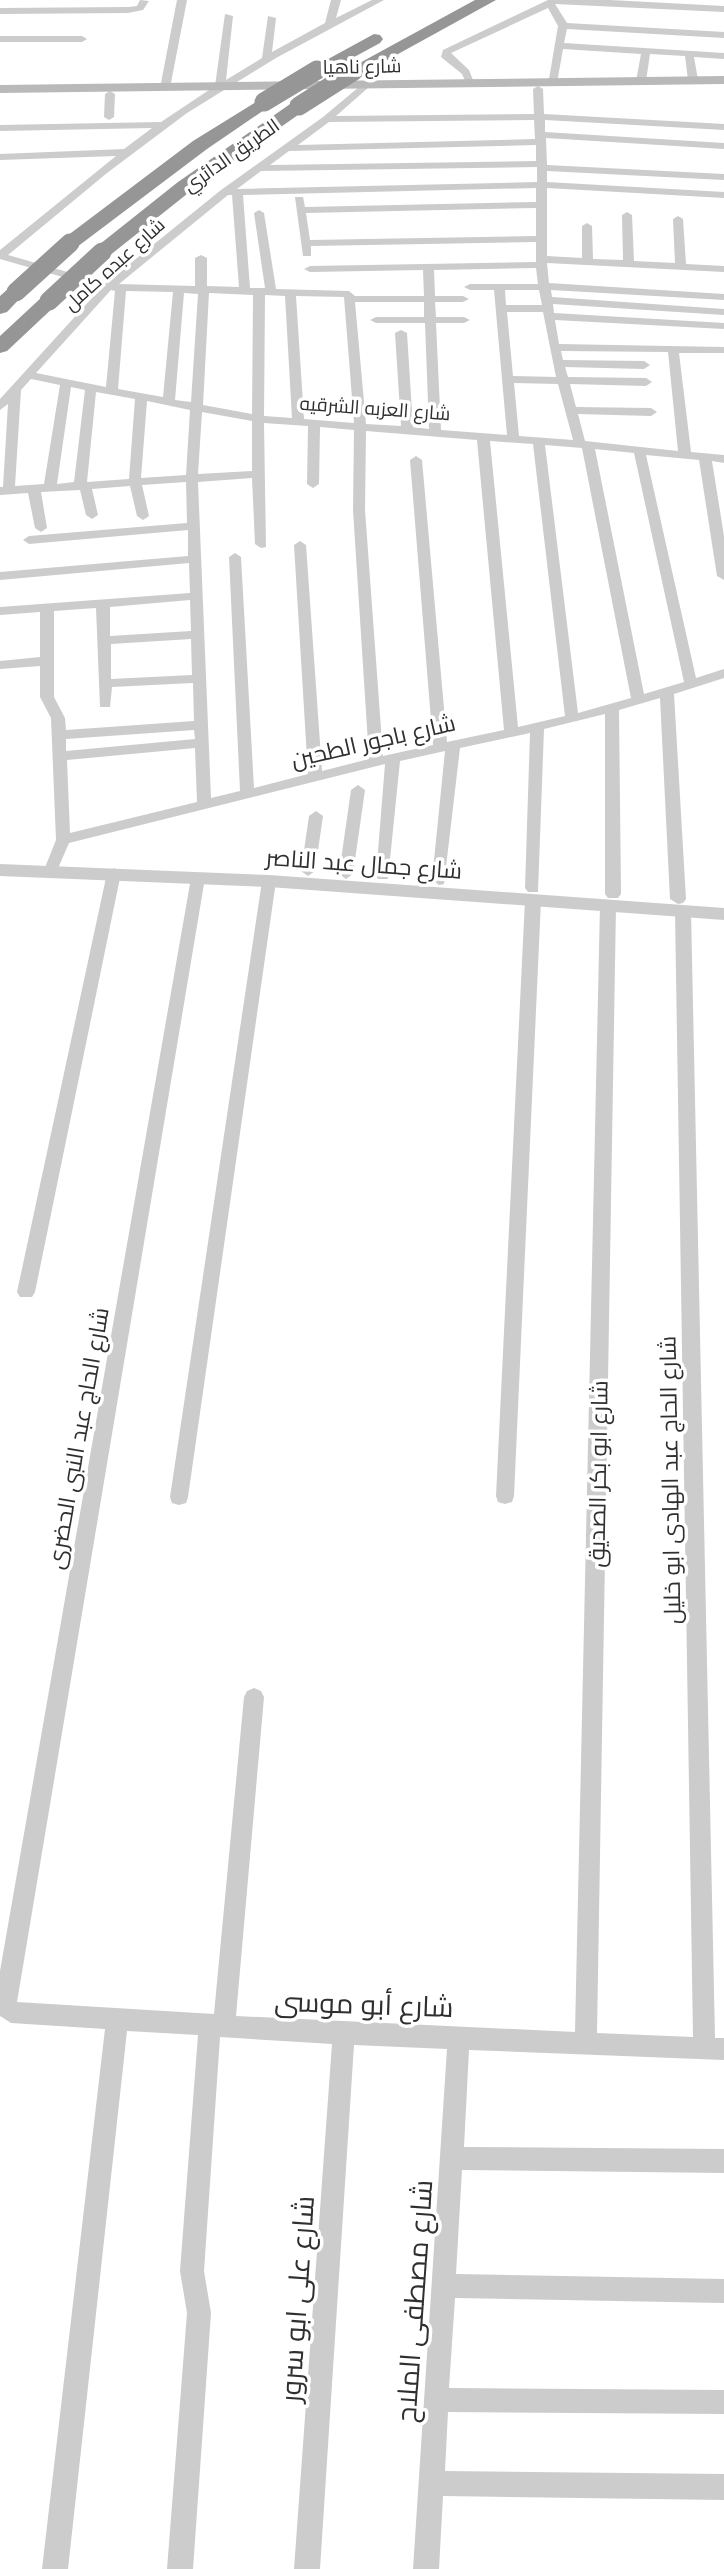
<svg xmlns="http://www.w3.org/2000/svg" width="724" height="2569" font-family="'Noto Sans',Cairo,sans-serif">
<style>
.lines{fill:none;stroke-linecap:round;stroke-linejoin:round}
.minor{fill:#ccc;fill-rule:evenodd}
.tertiary{fill:#ccc;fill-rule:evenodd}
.secondary{fill:#b9b9b9;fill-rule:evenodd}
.motorway{fill:#969696;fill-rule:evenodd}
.motorway-bridge{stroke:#969696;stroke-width:19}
.labels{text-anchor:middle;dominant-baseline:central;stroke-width:7;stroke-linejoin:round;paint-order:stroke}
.far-street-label{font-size:19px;fill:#2f2f2f;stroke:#fff}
.street-label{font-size:23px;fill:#2f2f2f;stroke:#fff}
.near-street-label{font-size:28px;fill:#2f2f2f;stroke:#fff}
</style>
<rect width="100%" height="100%" fill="#fff"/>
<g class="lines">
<g class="minor">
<path d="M 140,0 L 149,1 L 143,10 L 128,13 L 0,14 L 0,8 L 128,7 L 137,6 Z"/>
<path d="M 177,0 L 187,0 L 170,88 L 165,91 L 160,88 Z"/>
<path d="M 331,0 L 341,0 L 336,18 L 372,0 L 384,0 L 276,58 L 187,113 L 107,173 L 8,255 L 106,283 L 221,190 L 323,117 L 365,82 L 370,85 L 369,87 L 336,116 L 534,114 L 533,89 L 538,86 L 543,89 L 544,114 L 724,124 L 724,130 L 545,120 L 545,132 L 724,143 L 724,149 L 546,138 L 547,165 L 724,174 L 724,180 L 547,171 L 547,182 L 724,192 L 724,198 L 547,188 L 547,256 L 582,258 L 582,226 L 587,223 L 592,226 L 593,259 L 623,260 L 622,215 L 627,212 L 632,215 L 634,261 L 675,263 L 673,219 L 678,216 L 683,219 L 686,264 L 724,266 L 724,272 L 547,263 L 549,283 L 724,294 L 724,300 L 551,290 L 552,297 L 724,309 L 724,315 L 553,304 L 554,313 L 724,323 L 724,329 L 555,320 L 559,344 L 724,347 L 724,353 L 679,353 L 691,452 L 724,455 L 724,463 L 712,461 L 724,536 L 724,580 L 717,576 L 699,460 L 646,455 L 696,678 L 724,669 L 724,678 L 674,694 L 686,899 L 683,903 L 678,904 L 670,899 L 660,698 L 619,710 L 621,894 L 618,898 L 608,898 L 605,894 L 605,714 L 544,729 L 538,892 L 528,892 L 525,888 L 530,733 L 460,748 L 444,884 L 439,885 L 432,880 L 445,751 L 400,761 L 388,879 L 378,879 L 376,876 L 385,764 L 69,843 L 56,873 L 46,873 L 44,870 L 56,840 L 51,718 L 40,697 L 40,666 L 0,669 L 0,661 L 40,657 L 40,612 L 0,615 L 0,607 L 190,593 L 189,563 L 0,580 L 0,572 L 188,556 L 188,530 L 29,544 L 23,540 L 29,536 L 187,523 L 186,482 L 142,485 L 149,516 L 143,520 L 137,516 L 130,486 L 92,489 L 98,515 L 92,519 L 86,515 L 80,490 L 41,492 L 47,528 L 41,532 L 35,528 L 28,493 L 0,495 L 0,487 L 3,487 L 8,404 L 0,410 L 0,399 L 101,288 L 0,259 L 0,250 L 116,156 L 0,160 L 0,154 L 124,149 L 152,128 L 0,131 L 0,125 L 161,122 L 215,86 L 225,14 L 233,16 L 226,80 L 262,58 L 268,16 L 276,18 L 272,52 L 325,23 ZM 534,120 L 535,139 L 298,145 L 329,122 ZM 536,145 L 536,161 L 270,165 L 289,151 ZM 537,167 L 537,182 L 237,189 L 261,171 ZM 536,188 L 536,202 L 305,207 L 303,197 L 295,197 L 303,256 L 311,256 L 311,246 L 536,242 L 536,262 L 310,266 L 304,269 L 310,272 L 423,270 L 424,296 L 355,296 L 349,291 L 276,289 L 264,213 L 259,210 L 254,213 L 265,288 L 250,288 L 243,195 ZM 228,195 L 232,195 L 239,287 L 207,286 L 207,258 L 201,255 L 195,258 L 195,286 L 119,284 ZM 536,208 L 536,236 L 310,240 L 306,213 ZM 536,268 L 538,284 L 470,284 L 464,287 L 470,290 L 494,290 L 507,435 L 441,430 L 436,323 L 464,323 L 470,320 L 464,317 L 436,317 L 435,302 L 463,302 L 469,299 L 463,296 L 435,296 L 434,270 ZM 111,290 L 115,291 L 106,387 L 36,373 ZM 505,290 L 539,290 L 542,305 L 506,305 ZM 126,291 L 173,292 L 163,397 L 118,389 ZM 184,293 L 198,294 L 191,402 L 175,400 ZM 209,293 L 253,295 L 252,414 L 203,405 ZM 265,295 L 285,296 L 292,418 L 264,416 ZM 296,296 L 344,297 L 354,423 L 304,419 ZM 355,302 L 424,302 L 424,317 L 376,317 L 370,320 L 376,323 L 425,323 L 429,429 L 413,427 L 407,333 L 401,330 L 395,333 L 401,426 L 366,424 ZM 507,312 L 543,312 L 556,377 L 513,376 ZM 561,351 L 668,352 L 678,451 L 585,441 L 578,414 L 651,416 L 657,412 L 651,408 L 576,407 L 570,384 L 646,386 L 652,382 L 646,378 L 568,377 L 565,367 L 644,369 L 650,365 L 644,361 L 563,360 ZM 31,379 L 60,385 L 44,484 L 15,486 L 21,390 ZM 514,383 L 558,384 L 573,440 L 519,436 ZM 71,387 L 85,390 L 74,482 L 57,484 ZM 96,392 L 135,399 L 129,479 L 87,482 ZM 147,401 L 190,410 L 186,475 L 141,478 ZM 202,412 L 252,421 L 252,471 L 198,474 ZM 264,423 L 308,426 L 307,484 L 313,488 L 319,484 L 320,427 L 354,430 L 353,510 L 369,759 L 322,771 L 306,545 L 300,541 L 294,545 L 308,774 L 254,788 L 241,557 L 235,553 L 229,557 L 240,791 L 211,798 L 198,482 L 252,478 L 255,544 L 261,548 L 266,547 ZM 366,431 L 477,440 L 504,730 L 447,742 L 422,460 L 416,456 L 410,460 L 433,745 L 383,756 L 365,510 ZM 490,441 L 533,444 L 565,716 L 518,727 ZM 545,445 L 582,448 L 631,698 L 578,713 ZM 595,449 L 634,453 L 684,682 L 644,694 ZM 190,600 L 191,631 L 110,636 L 110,607 ZM 96,608 L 100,707 L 110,707 L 112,687 L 193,683 L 194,721 L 66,730 L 65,718 L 54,697 L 54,611 ZM 191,639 L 192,675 L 111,679 L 111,644 ZM 194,730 L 195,739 L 66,751 L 66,739 ZM 195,748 L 197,802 L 70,833 L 67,760 Z"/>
<path d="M 548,0 L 610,0 L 724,6 L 724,12 L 555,4 L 567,23 L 724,32 L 724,38 L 567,29 L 564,43 L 724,53 L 724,59 L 694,57 L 698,80 L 693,83 L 688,80 L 685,56 L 650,54 L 646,81 L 641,84 L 636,81 L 641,54 L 563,49 L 557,83 L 548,85 L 558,26 L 548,8 L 451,53 L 469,70 L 475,85 L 467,85 L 462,74 L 441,57 L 443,50 Z"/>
<path d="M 0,36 L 82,36 L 87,39 L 82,42 L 0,42 Z"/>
<path d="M 110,91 L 115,94 L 114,117 L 109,120 L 104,117 L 105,94 Z"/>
<path d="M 358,785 L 365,790 L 353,874 L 346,879 L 339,874 L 351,790 Z"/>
<path d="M 316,811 L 323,816 L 315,871 L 308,876 L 301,871 L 309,816 Z"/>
<path d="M 114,868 L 121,873 L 35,1292 L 32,1297 L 20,1297 L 17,1292 L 107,873 Z"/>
<path d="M 198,873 L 205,878 L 17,2002 L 214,2014 L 244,1697 L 247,1691 L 254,1688 L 261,1691 L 264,1697 L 236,2016 L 575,2032 L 600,905 L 608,900 L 616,905 L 597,2033 L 693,2037 L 675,911 L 683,906 L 691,911 L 715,2038 L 724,2038 L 724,2060 L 469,2050 L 464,2147 L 724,2149 L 724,2173 L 462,2170 L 456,2274 L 724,2279 L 724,2303 L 455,2298 L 449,2388 L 724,2390 L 724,2414 L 448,2412 L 445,2471 L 724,2474 L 724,2500 L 443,2496 L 439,2569 L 413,2569 L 447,2049 L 354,2045 L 320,2569 L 294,2569 L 332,2044 L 220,2037 L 204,2271 L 211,2313 L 193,2569 L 167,2569 L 187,2313 L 180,2271 L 198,2035 L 127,2031 L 68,2569 L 42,2569 L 105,2029 L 11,2023 L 0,2016 L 0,1971 L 191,878 Z"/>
<path d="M 269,876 L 276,881 L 188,1497 L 186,1503 L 179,1505 L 172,1503 L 170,1497 L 262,881 Z"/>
<path d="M 533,895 L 541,900 L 514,1496 L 512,1502 L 505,1504 L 498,1502 L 496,1496 L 525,900 Z"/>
</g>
<path class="tertiary" d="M 0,864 L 269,875 L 724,908 L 724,920 L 269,887 L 0,876 Z"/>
<path class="secondary" d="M 724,76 L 724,84 L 0,93 L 0,85 Z"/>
<g class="motorway">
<path d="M 475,0 L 496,0 L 360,75 L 354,76 L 345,71 Z"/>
<path d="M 374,34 L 380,35 L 383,39 L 380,43 L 323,74 L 311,74 L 308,70 Z"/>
<path d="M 264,97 L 270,98 L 273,102 L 270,106 L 207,149 L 77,247 L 63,247 L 60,243 L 63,239 L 193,141 Z"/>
<path d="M 299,101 L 308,106 L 305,110 L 192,190 L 109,256 L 95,256 L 92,252 L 95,248 L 178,182 L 293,102 Z"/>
<path d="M 16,286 L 23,288 L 26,292 L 7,312 L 0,314 L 0,296 L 9,288 Z"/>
<path d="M 49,295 L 56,297 L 59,301 L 56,305 L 7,351 L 0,353 L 0,336 L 42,297 Z"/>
</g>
<g class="motorway-bridge">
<path d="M 264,102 L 317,70"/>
<path d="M 299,106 L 354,71"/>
<path d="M 16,292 L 70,243"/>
<path d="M 49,301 L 102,252"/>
</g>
</g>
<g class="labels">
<g class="far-street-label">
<text transform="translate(362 66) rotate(-1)">شارع ناهيا</text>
<text transform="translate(231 155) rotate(-35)">الطريق الدائري</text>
<text transform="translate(114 264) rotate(-42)">شارع عبده كامل</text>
<text transform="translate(375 408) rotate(4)">شارع العزبه الشرقيه</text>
</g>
<g class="street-label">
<text transform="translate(373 740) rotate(-13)">شارع باجور الطحين</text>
<text transform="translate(364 863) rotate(4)">شارع جمال عبد الناصر</text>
<text transform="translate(77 1438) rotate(-80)">شارع الحاج عبد النبى الحضرى</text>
<text transform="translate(597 1474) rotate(-89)">شارع ابو بكر الصديق</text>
<text transform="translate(669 1480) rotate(-91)">شارع الحاج عبد الهادى ابو خليل</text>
</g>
<g class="near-street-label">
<text transform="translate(364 2003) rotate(2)">شارع أبو موسى</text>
<text transform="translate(296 2299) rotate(-86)">شارع على ابو سرور</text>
<text transform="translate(413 2301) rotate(-86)">شارع مصطفى الملاح</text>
</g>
</g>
</svg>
